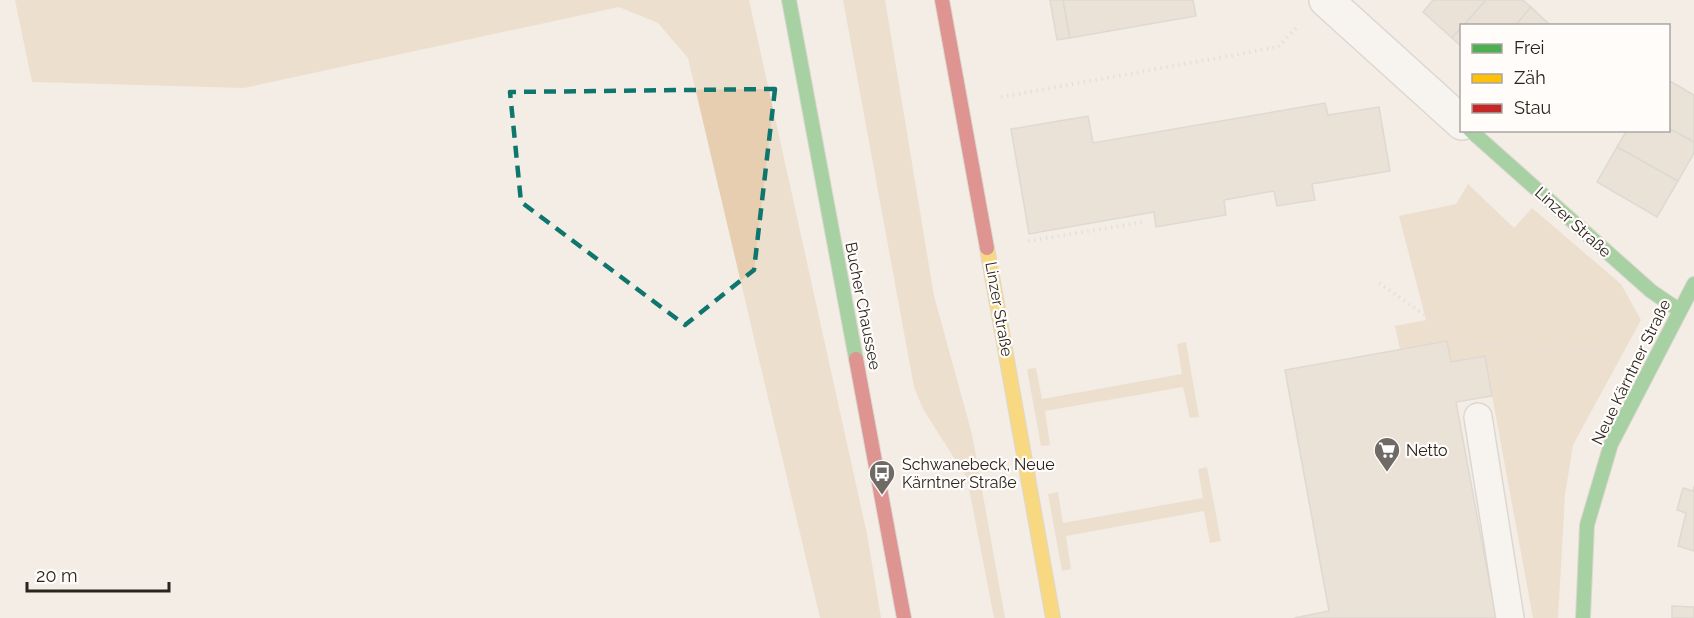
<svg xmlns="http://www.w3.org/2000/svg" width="1694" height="618" font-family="Raleway,sans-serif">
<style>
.green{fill:#e7ceb0}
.building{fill:#e1d4c5;stroke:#c6c1bb;stroke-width:1.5}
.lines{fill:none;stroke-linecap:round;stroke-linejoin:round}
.lane-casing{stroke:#c2bdb7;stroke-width:30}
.street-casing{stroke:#c2bdb7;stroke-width:36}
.fast-casing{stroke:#c2bdb7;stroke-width:16}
.slow-casing{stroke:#c2bdb7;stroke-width:16}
.jam-casing{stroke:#c2bdb7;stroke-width:16}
.path{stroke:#d3d1cf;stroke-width:4;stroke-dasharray:1.5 4.5;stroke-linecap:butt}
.lane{stroke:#fdfcfb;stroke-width:27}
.street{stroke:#fdfcfb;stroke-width:33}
.fast{stroke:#4caf50;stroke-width:14}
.slow{stroke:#ffc107;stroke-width:14}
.jam{stroke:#c62828;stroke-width:14}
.marked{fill:none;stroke:#0f766e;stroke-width:4.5;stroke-dasharray:12 8;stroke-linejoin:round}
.labels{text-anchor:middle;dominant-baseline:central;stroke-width:4.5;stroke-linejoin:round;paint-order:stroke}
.street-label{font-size:16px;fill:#28241f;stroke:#fffcfa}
.poi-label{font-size:16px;fill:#28241f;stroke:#fffcfa;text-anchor:start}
</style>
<rect width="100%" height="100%" fill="#f3ede6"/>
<g class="green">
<path d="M 15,0 L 749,0 L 867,534 L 881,618 L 820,618 L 688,58 L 658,23 L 619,7 L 244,88 L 32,82 Z"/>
<path d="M 843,0 L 885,0 L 934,296 L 972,434 L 1005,618 L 994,618 L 967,478 L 923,409 L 914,387 Z"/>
<path d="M 1468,184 L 1514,228 L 1532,208 L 1621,284 L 1641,320 L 1573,445 L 1565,495 L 1558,618 L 1533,618 L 1485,357 L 1451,362 L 1447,341 L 1400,349 L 1395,326 L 1426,320 L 1399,216 L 1456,204 Z"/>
<path d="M 1186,342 L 1199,417 L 1190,418 L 1183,387 L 1045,411 L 1050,445 L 1041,446 L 1027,369 L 1036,368 L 1042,399 L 1182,374 L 1177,344 Z"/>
<path d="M 1207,467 L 1221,541 L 1210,543 L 1204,511 L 1066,536 L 1071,569 L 1062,571 L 1048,494 L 1058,492 L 1063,523 L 1203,498 L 1198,469 Z"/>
</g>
<g class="building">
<path d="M 1050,0 L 1063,0 L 1070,38 L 1057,40 Z"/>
<path d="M 1063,0 L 1193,0 L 1196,16 L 1070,38 Z"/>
<path d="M 1433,0 L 1486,0 L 1452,38 L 1423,12 Z"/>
<path d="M 1486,0 L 1523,0 L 1531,7 L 1515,26 L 1463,26 Z"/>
<path d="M 1531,7 L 1551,26 L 1515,26 Z"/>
<path d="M 1462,27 L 1462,47 L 1452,38 Z"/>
<path d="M 1668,80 L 1694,95 L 1694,142 L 1668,128 Z"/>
<path d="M 1325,103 L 1328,115 L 1379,107 L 1390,171 L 1312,184 L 1315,200 L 1277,206 L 1274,191 L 1224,200 L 1226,215 L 1156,227 L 1154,212 L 1029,234 L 1011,129 L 1088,116 L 1093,143 Z"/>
<path d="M 1668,128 L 1694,142 L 1694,153 L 1678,181 L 1617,147 L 1627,130 L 1668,130 Z"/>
<path d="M 1617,147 L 1678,181 L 1657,217 L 1597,182 Z"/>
<path d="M 1447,341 L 1451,362 L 1485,356 L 1492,396 L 1456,402 L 1496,618 L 1294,618 L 1329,611 L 1285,370 Z"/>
<path d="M 1694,486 L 1694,551 L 1678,546 L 1686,513 L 1677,510 L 1683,488 L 1693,491 Z"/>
<path d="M 1672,606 L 1694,607 L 1694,618 L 1672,618 Z"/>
</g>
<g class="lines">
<g class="lane-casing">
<path id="lane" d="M 1478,417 L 1510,618"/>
</g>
<g class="street-casing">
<path id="street" d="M 1326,0 L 1462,123"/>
</g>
<g class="fast-casing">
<g id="fast">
<path d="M 789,0 L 856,359"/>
<path d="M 1470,130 L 1651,291 L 1679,310"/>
<path d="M 1583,618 L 1587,525 L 1611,444 L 1694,284"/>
</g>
</g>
<g class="slow-casing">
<path id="slow" d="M 987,248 L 1053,618"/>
</g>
<g class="jam-casing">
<g id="jam">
<path d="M 942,0 L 987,248"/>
<path d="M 856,359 L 904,618"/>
</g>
</g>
<g class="path">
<path d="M 1001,97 L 1278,47 L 1296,28"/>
<path d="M 1028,241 L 1144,222"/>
<path d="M 1379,283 L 1468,345 L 1496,345 L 1503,388"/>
<path d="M 1496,345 L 1612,351"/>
</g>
<use href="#lane" class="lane"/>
<use href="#street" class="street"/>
<use href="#fast" class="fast"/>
<use href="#slow" class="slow"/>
<use href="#jam" class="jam"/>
</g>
<path d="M0 0H1694V618H0ZM 775,89 L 754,270 L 685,325 L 521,202 L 510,92 Z" fill="#f3ede6" fill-opacity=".55" fill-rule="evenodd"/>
<path class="marked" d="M 775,89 L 754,270 L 685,325 L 521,202 L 510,92 Z"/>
<defs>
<g id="supermarket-pin" transform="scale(1.35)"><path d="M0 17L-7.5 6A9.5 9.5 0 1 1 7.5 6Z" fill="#6f6a65" stroke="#fffcfa"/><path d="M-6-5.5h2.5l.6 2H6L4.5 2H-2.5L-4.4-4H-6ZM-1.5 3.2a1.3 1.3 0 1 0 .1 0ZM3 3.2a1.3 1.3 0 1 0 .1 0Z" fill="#fff"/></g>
<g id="bus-pin" transform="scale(1.35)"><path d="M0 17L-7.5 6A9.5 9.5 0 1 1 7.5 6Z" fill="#6f6a65" stroke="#fffcfa"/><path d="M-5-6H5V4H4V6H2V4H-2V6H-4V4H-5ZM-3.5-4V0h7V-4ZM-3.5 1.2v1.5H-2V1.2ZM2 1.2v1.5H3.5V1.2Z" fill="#fff"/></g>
</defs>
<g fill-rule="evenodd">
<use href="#supermarket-pin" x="1387" y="450"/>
<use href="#bus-pin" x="882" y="473"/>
</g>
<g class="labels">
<g class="street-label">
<text transform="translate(1573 222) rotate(42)">Linzer Straße</text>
<text transform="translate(863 306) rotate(79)">Bucher Chaussee</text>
<text transform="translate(999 309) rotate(80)">Linzer Straße</text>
<text transform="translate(1631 372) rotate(-64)">Neue Kärntner Straße</text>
</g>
<g class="poi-label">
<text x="1406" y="450">Netto</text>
<text x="902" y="464">Schwanebeck, Neue<tspan x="902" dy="18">Kärntner Straße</tspan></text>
</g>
</g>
<rect x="1460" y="24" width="210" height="108" fill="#fffcfa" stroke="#a9a6a2" stroke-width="1.5"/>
<rect x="1472" y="44" width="30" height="9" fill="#4caf50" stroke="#a9a6a2" stroke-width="1.5"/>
<text x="1514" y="54" font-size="18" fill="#28241f">Frei</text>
<rect x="1472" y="74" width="30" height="9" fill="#ffc107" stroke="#a9a6a2" stroke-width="1.5"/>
<text x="1514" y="84" font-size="18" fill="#28241f">Zäh</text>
<rect x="1472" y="104" width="30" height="9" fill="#c62828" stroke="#a9a6a2" stroke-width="1.5"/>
<text x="1514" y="114" font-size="18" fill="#28241f">Stau</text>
<path d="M27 582v9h142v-9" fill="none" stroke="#28241f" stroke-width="3"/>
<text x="36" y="582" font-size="18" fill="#28241f" stroke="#fffcfa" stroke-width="4.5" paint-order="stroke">20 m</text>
</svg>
